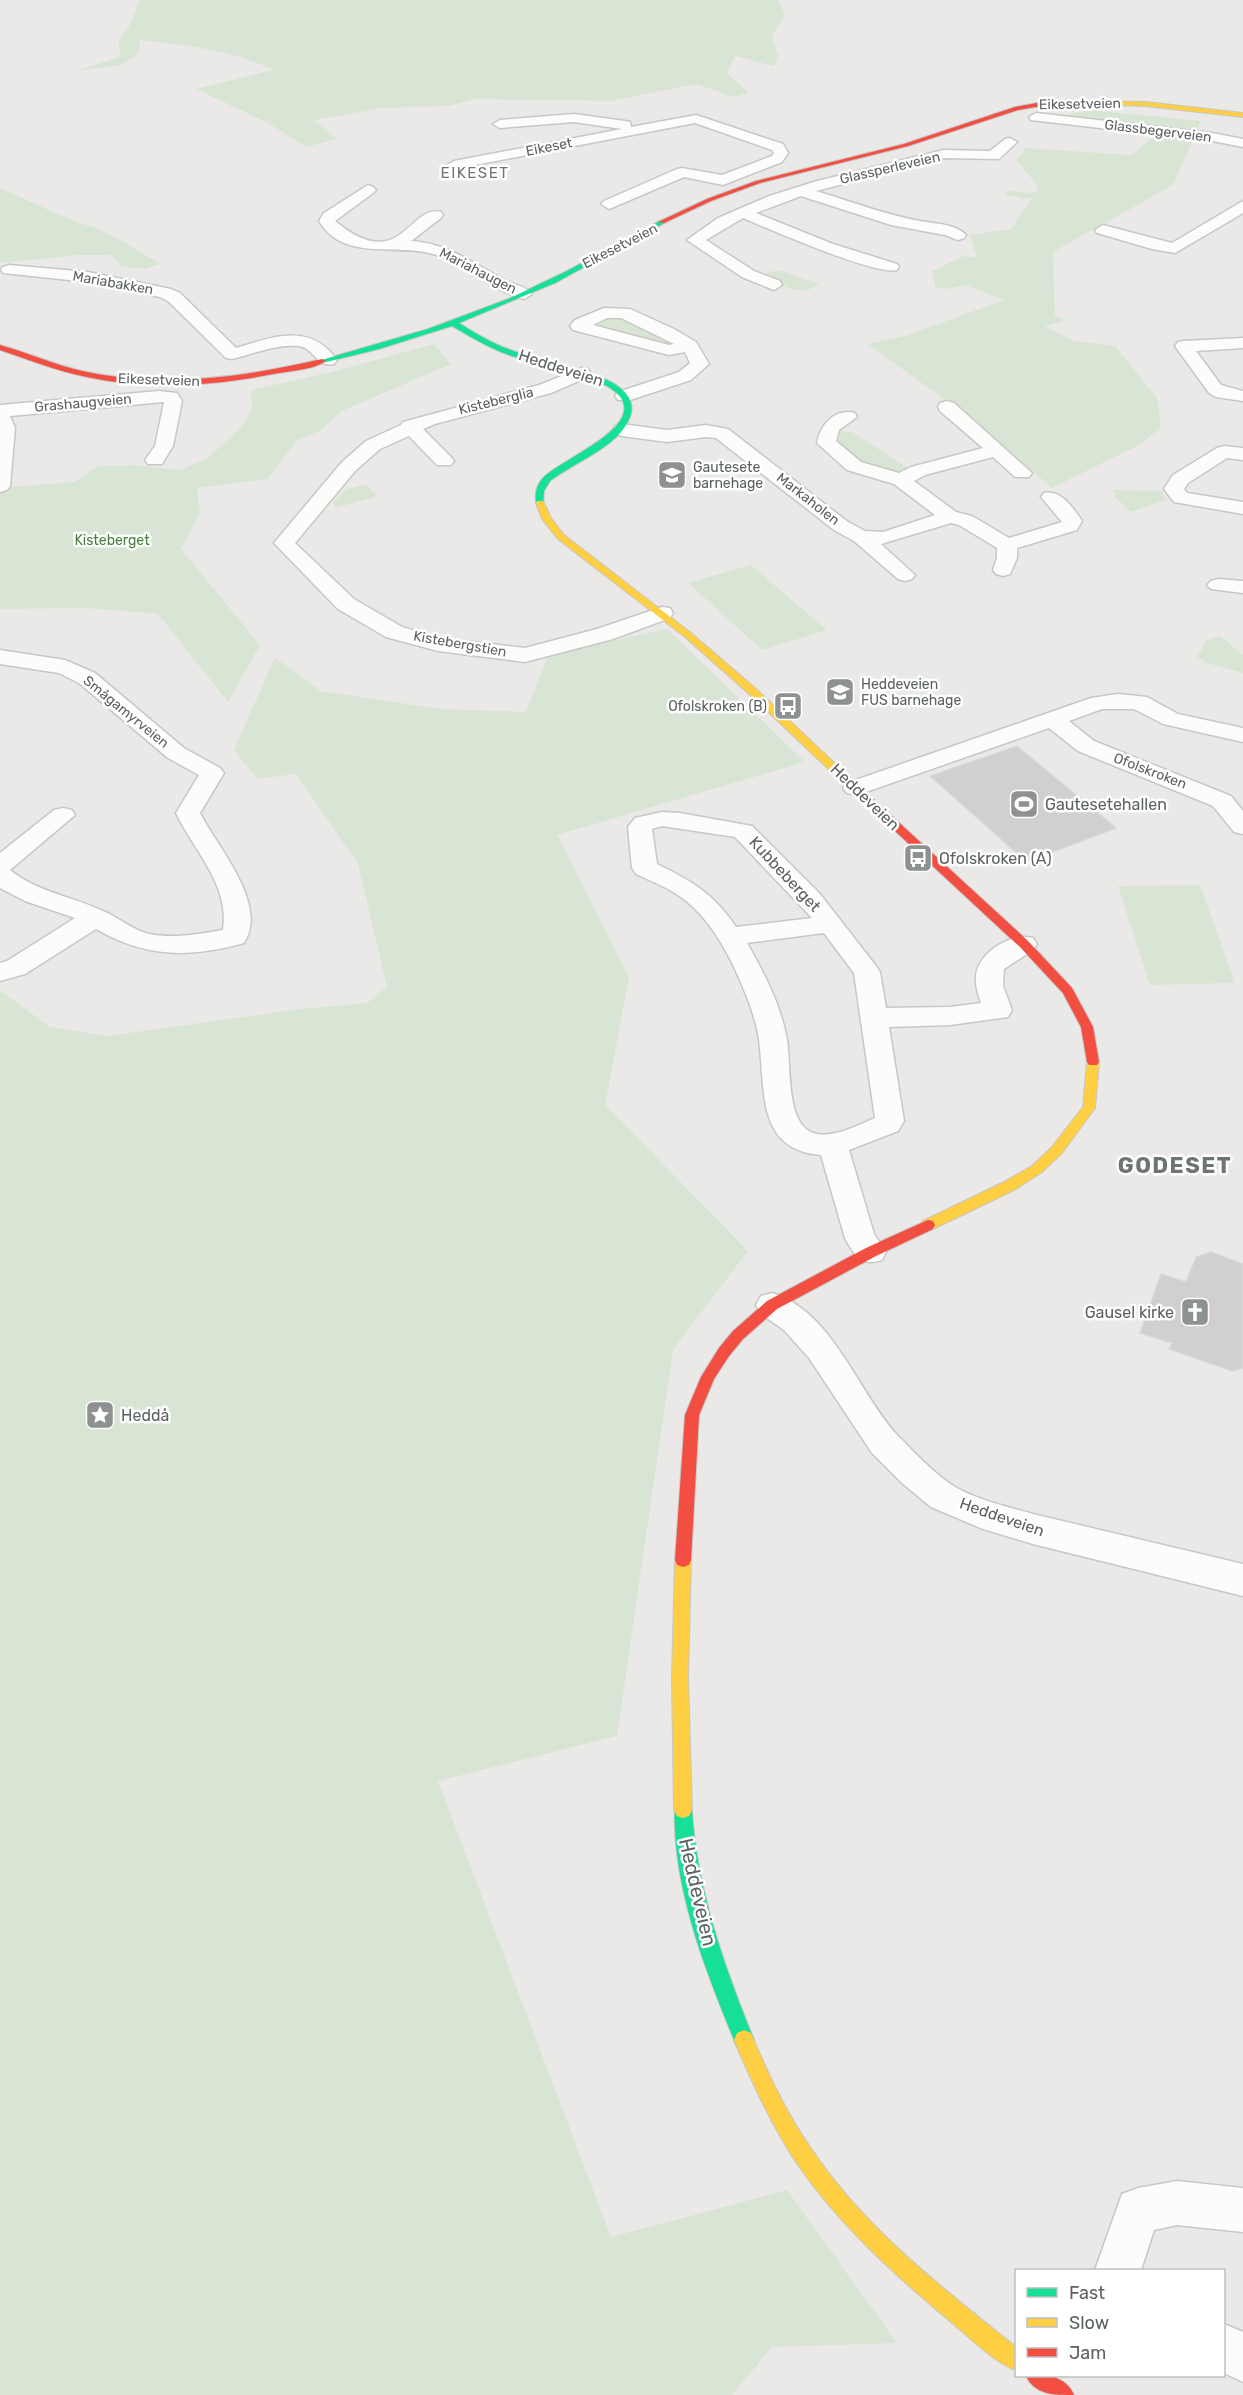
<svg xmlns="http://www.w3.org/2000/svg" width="1243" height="2395" font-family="Rubik,sans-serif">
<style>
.green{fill:#d9e5d4}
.building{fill:#d2d0cf;stroke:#dad8d6;stroke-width:1.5}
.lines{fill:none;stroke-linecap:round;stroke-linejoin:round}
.street-casing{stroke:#c8c7c6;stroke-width:3}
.fast-casing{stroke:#c7c7c7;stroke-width:2}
.slow-casing{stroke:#c7c7c7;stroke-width:2}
.jam-casing{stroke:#c7c7c7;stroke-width:2}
.street{fill:#fcfcfb;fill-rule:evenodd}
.fast{fill:#16e098;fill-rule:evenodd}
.slow{fill:#ffcf43;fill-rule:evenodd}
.jam{fill:#f24e42;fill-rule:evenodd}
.labels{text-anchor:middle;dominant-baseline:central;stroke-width:5;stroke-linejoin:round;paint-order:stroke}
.far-street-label{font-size:14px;fill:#5c6163;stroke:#fff}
.far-poi-label{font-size:14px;fill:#5c6163;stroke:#fff;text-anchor:start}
.far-park-label{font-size:14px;fill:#4b803f;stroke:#fff}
.far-neighbourhood-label{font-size:15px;letter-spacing:1.5px;fill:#6e7375;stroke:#fff}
.street-label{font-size:16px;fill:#5c6163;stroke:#fff}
.poi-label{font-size:16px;fill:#5c6163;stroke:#fff;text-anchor:start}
.near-street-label{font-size:20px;fill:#5c6163;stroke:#fff}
.district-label{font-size:22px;font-weight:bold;letter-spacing:1.5px;fill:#6e7375;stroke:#fff}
</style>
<rect width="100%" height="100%" fill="#ebe9e7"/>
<g class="green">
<path d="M 140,0 L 778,0 L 785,14 L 772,36 L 778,55 L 774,66 L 735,56 L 727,73 L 749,93 L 733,97 L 697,84 L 611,101 L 475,99 L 448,106 L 383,108 L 314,120 L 337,139 L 306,147 L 268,123 L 196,89 L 273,70 C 233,50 185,45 140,40 L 139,53 L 121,65 L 76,71 L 120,57 L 119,41 L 129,26 Z"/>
<path d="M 1090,110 L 1201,121 L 1173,185 L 1053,252 L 1055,316 L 1067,320 L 1045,326 L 1074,341 L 1115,346 L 1157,398 L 1161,427 L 1141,444 L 1052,488 L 967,416 L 868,344 L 905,336 L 1004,300 L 965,285 L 947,289 L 935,287 L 932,271 L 963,256 L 977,258 L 970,235 L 1011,229 L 1032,198 L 1020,199 L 1020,197 L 1005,195 L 1007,191 L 1035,193 L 1039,187 L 1016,160 L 1026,148 L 1131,155 L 1160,131 L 1063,116 Z"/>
<path d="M 0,188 L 71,220 L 102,230 L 161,264 L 143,269 L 121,266 L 111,255 L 80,255 L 0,263 Z"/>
<path d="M 779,270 L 819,284 C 800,298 786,286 767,278 L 771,276 L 766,273 Z"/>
<path d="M 617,315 L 680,343 L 672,347 L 599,327 L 597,321 L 602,318 Z"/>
<path d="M 434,344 L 451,364 L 342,411 L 321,430 L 298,440 L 267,479 L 197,488 L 200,513 L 181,549 L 260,645 L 228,702 L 158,614 L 85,608 L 0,609 L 0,488 L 74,482 L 99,466 L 137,465 L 181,470 L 209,457 L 241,427 L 252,409 L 251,390 L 332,372 Z"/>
<path d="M 836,431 L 852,432 L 911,470 L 893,472 L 864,466 L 834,443 Z"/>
<path d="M 366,484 L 376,495 L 375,497 L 335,508 L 333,502 L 345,490 Z"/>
<path d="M 1113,490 L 1162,491 L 1166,500 L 1131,512 L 1113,495 L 1116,495 Z"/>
<path d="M 751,565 L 827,630 L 762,650 L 688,583 Z"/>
<path d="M 667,629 L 805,762 L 557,835 L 629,977 L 605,1105 L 748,1251 L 673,1350 L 617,1736 L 438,1781 L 611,2237 L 787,2190 L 897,2343 L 772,2347 L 732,2395 L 0,2395 L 0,990 L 50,1027 L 107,1036 L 300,1009 L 367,1003 L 387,987 L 358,864 L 296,774 L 257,779 L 234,750 L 275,657 L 321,691 L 441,709 L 526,712 L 548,655 Z"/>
<path d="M 1220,636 L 1243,655 L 1243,673 L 1207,663 L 1197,657 L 1207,640 Z"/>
<path d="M 1200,885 L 1235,983 L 1150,985 L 1118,886 Z"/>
</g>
<g class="building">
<path d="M 1017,746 L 1116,828 L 1027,862 L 930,776 Z"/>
<path d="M 1211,1252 L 1243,1264 L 1243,1368 L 1232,1371 L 1169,1349 L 1172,1343 L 1140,1333 L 1161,1274 L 1186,1282 L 1196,1257 Z"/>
</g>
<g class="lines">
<g class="street-casing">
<g id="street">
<path d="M 1036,113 L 1212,133 L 1243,139 L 1243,147 L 1212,141 L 1031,120 L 1029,117 Z"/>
<path d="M 574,114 L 625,121 L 630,122 L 631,127 L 696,115 L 783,144 L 788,153 L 782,162 L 728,183 L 723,185 L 684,177 L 609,209 L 601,204 L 604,201 L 677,169 L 682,168 L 722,175 L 772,156 L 774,153 L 772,150 L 695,123 L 454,169 L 447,165 L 454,161 L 622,129 L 574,122 L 500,128 L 493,124 L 500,120 Z"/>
<path d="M 1010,138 L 1017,142 L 999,159 L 944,158 L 816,191 C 853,202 888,216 926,222 C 939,224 957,225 966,235 L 964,238 L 958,240 L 945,235 L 891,225 L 801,196 L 756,213 L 833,244 L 897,264 L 899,267 L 897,270 C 876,276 769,229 743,218 L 706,240 L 754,271 L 780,281 L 782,285 L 774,290 L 742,277 L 687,240 L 718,218 L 769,196 L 817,181 L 944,150 L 990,151 L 1005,139 Z"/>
<path d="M 368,185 L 373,187 L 376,190 L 373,193 L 335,221 C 402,276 408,204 441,212 L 443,215 L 441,218 L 411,241 C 448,243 475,265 507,281 C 515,285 527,287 532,294 L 524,299 C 489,290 463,261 429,253 C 392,244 343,261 319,221 L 324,213 Z"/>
<path d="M 1243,201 L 1243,213 L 1175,253 L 1152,249 L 1097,233 L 1095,230 L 1103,225 L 1172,243 Z"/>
<path d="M 9,265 L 88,272 L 171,289 L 180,293 L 236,348 C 273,337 310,322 337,360 L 334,364 C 316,368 314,347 298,346 C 276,344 253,354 232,359 L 226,358 L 168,301 L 160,297 L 88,282 L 3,273 L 1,270 L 3,267 Z"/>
<path d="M 604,308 L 630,309 L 674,329 L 696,342 L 709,364 L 691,380 L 630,400 L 618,400 L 615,396 L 618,392 L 679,372 L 690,363 L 685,352 L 669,355 L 573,330 L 570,326 L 575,320 ZM 607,318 L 621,318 L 674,344 L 669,345 L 593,325 Z"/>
<path d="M 1243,338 L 1243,348 L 1196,351 L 1221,385 L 1243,391 L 1243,401 L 1216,397 L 1209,393 L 1175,346 L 1178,342 L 1184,341 Z"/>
<path d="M 582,368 L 588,369 L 591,373 L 588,377 L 551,393 L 435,424 L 423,429 L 451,457 L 454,461 L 451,465 L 437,465 L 409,436 L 380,449 L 356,470 L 295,543 L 354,599 L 402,627 L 439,638 L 525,648 L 597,629 L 662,607 L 670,608 L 673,613 L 670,618 L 613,639 L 525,662 L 438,651 L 386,637 L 338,609 L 274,543 L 342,462 L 366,441 L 401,425 L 403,422 L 539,385 Z"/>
<path d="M 159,391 L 177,393 L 182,401 L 173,446 L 162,464 L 148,464 L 145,460 L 155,446 L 164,402 L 10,416 L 15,428 L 10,486 L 7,490 L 0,492 L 0,405 Z"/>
<path d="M 947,401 L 954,403 L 1032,473 L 1029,477 L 1015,477 L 993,457 L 925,475 L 914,481 L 956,512 L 972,516 L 1009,538 L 1062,522 L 1041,497 L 1044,493 C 1061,489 1073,508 1082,521 L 1077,530 L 1017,548 L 1017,558 L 1010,574 L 1003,576 L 996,574 L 993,570 L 997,558 L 997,548 L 959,525 L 951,523 L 881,544 L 915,575 L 912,579 L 905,581 L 898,579 L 854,541 L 834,530 L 716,438 L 706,437 L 667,442 L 622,436 L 615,434 L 613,430 L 615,426 L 622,424 L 667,430 L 706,425 L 728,429 L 848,522 L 865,531 L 883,532 L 935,515 L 894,484 L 847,470 L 817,443 C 820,425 835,408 855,413 L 857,417 L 839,430 L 836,441 L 861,462 L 899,473 L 911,467 L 983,448 L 940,411 L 938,407 L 940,403 Z"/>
<path d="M 1224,446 L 1243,448 L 1243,460 L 1227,458 L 1188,483 L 1184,489 L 1187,493 L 1243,502 L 1243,514 L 1174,502 L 1164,489 L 1173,475 L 1217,448 Z"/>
<path d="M 1218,579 L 1243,581 L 1243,593 L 1211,589 L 1207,585 L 1211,581 Z"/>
<path d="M 0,650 L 65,660 L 95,673 L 184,748 L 220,768 L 224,773 L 200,813 C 217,847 269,904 244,943 C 189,958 146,958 96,929 L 25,974 L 0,981 L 0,963 L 7,961 L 75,918 L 25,901 L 0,888 L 0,853 L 54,810 L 63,808 L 72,810 L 75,815 L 10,870 C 37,892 71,896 103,911 C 118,917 132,930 149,934 C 173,939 199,934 223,930 C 230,885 194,851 176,813 L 199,775 L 168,758 L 79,683 L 59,673 L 0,664 Z"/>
<path d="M 1118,694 L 1147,697 L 1178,714 L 1243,728 L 1243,742 L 1163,724 L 1134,709 L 1102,709 L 1069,721 L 1094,741 L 1231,796 L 1243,811 L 1243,834 L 1234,832 L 1213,806 L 1078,751 L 1049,728 L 863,793 L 855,795 L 847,793 L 843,788 L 847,783 L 1091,698 Z"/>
<path d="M 662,812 L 680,813 L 752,826 L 820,894 L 876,966 L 880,972 L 886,1008 L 950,1007 L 981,1003 C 978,994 975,985 976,975 C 979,952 1012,932 1033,938 L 1037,944 L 1033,950 L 1004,969 L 1003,986 L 1012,1010 L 1008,1017 L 950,1025 L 889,1027 L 904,1121 L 898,1131 L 849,1150 L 874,1234 L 886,1252 L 882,1260 C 862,1267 854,1255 845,1238 L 821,1155 C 759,1150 765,1096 760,1049 C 759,1033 754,1016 748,1000 C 734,963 714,921 681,897 C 667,887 651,881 636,874 L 632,868 L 628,827 L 635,818 ZM 662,826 L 735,837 L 812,918 L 736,927 C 714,894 692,881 657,864 L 652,829 ZM 824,933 L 854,973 L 875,1118 C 858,1125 828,1142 809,1131 C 786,1118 791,1064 787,1040 C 781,1005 764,973 747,943 Z"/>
<path d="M 772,1293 C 833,1312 857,1391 897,1435 C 914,1452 934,1474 955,1487 C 978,1500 1008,1507 1033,1514 L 1243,1564 L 1243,1596 L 1033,1544 L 983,1529 L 931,1507 L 902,1483 L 872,1453 L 809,1358 L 784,1330 L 761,1314 L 756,1305 L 761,1296 Z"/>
<path d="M 1177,2181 L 1243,2188 L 1243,2232 L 1177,2225 L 1154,2230 L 1141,2270 L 1095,2270 L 1122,2194 L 1138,2188 Z"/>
<path d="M 1224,2324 L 1243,2332 L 1243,2382 L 1224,2373 Z"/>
</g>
</g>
<g class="fast-casing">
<g id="fast">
<path d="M 660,221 L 666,222 L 555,283 L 459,323 C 475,333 491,343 508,349 C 527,356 546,361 565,366 C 592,374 653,387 624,428 C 609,450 572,464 550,481 L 544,491 L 543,505 L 536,503 C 535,493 536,486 543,478 C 560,459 657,423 613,390 C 589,372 538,364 509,355 C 489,348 471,337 452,326 L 379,349 L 322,363 L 318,361 L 428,329 L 508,299 L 565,272 Z"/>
<path d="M 683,1802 L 689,1804 L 692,1810 C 697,1891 724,1965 754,2040 L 751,2047 L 744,2050 L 737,2047 C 709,1979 679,1905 675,1831 C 675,1822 673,1813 677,1804 Z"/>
</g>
</g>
<g class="slow-casing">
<g id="slow">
<path d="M 1089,101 L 1146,102 L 1243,113 L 1243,117 L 1146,106 L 1091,104 Z"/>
<path d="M 537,501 L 543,501 L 551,518 L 564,535 L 691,633 L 755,688 L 846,774 L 846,778 L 838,778 L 747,692 L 685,637 L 558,539 L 542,519 L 536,503 Z"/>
<path d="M 1093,1058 L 1099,1062 L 1095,1108 L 1062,1153 L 1042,1172 L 1014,1190 L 933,1229 L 923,1229 L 921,1225 L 923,1221 L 1004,1182 L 1032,1166 L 1052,1147 L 1083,1107 L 1087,1062 Z"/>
<path d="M 683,1553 L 689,1555 L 691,1560 L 688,1677 L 692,1810 L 689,1816 L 683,1818 L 677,1816 L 674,1810 L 672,1677 L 675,1560 L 677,1555 Z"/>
<path d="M 744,2030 L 751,2033 C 767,2073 786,2112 810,2147 C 863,2227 942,2288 1016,2347 L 1016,2370 C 996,2364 968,2336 951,2322 C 894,2274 838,2224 796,2162 C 771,2124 752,2082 734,2040 L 737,2033 Z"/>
</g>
</g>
<g class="jam-casing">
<g id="jam">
<path d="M 1091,100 L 1093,103 L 1048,105 L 1018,110 L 908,146 L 760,183 L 711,201 L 664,223 L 658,222 L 707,199 L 756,181 L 904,144 L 1015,107 L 1048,101 Z"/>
<path d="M 0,345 C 29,353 57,366 87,372 C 165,388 245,377 322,359 L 326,361 C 313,370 289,371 273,374 C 213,386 148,390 87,377 C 57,371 29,360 0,350 Z"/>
<path d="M 842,773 L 846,774 L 1028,941 L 1072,988 L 1093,1027 L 1099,1062 L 1097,1065 L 1089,1065 L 1087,1062 L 1081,1027 L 1063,993 L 1020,947 L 838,778 L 838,774 Z"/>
<path d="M 928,1220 L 933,1221 L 935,1225 L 933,1229 L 876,1256 L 777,1309 L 743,1339 L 729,1356 L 714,1379 L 699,1415 L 691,1560 L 689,1565 L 683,1567 L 677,1565 L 675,1560 L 685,1415 L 701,1377 L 719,1348 L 733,1331 L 767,1301 L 866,1248 Z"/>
<path d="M 1026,2376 C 1045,2374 1065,2375 1074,2395 C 1054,2395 1035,2395 1026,2376 Z"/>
</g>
</g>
<use href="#street" class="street"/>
<use href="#fast" class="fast"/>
<use href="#slow" class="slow"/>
<use href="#jam" class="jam"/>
</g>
<defs>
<g id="school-square" transform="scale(1.5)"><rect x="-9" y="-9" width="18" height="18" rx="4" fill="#8e9191" stroke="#fff"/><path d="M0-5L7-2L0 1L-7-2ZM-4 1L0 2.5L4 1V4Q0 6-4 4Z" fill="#fff"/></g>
<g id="bus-square" transform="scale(1.5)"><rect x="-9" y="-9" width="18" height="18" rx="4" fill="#8e9191" stroke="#fff"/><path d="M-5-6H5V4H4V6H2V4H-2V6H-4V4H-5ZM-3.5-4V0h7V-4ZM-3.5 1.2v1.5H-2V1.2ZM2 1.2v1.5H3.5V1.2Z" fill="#fff"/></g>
<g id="stadium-square" transform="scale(1.5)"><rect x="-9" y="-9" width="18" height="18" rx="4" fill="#8e9191" stroke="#fff"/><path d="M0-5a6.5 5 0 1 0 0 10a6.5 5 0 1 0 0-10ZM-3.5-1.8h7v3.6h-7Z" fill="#fff"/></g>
<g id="church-square" transform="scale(1.5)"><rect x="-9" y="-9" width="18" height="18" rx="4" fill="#8e9191" stroke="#fff"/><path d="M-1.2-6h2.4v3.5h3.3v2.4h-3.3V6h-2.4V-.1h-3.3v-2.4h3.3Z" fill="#fff"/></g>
<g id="sight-square" transform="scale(1.5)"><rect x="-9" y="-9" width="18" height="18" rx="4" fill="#8e9191" stroke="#fff"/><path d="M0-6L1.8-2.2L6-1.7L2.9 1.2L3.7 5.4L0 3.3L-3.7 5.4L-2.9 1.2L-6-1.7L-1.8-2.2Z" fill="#fff"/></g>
</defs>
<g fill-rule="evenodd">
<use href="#school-square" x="672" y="475"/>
<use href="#school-square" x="840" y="692"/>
<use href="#bus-square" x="788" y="706"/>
<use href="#stadium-square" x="1024" y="804"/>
<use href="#bus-square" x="918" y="858"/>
<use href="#church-square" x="1195" y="1312"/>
<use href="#sight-square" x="100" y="1415"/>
</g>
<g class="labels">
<g class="far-street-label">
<text transform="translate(1080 104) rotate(-1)">Eikesetveien</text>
<text transform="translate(1158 131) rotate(7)">Glassbegerveien</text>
<text transform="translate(549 147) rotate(-11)">Eikeset</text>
<text transform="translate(890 168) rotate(-13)">Glassperleveien</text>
<text transform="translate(620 246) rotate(-27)">Eikesetveien</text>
<text transform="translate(478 271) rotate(27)">Mariahaugen</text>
<text transform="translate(113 283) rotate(10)">Mariabakken</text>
<text transform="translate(159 380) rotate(2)">Eikesetveien</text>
<text transform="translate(496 401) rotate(-14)">Kisteberglia</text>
<text transform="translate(83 403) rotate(-5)">Grashaugveien</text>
<text transform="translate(808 499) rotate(38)">Markaholen</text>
<text transform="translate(460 644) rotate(10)">Kistebergstien</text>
<text transform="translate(126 712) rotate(39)">Smågamyrveien</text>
<text transform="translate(1150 771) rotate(21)">Ofolskroken</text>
</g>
<g class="far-poi-label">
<text x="693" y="467">Gautesete<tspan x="693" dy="16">barnehage</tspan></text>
<text x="861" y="684">Heddeveien<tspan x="861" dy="16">FUS barnehage</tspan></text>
<text x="767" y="706" text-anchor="end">Ofolskroken (B)</text>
</g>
<g class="far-park-label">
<text x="112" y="540">Kisteberget</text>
</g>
<g class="far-neighbourhood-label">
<text x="475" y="173">EIKESET</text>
</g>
<g class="street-label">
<text transform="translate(561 368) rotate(18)">Heddeveien</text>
<text transform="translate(865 797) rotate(44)">Heddeveien</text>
<text transform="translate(785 874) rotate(47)">Kubbeberget</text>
<text transform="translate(1002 1517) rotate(19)">Heddeveien</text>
</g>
<g class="poi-label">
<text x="1045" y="804">Gautesetehallen</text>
<text x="939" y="858">Ofolskroken (A)</text>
<text x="1174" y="1312" text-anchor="end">Gausel kirke</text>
<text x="121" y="1415">Heddå</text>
</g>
<g class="near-street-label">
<text transform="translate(698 1892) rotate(77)">Heddeveien</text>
</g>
<g class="district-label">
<text x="1175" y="1165">GODESET</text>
</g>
</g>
<rect x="1015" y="2269" width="210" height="108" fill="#ffffff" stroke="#bec0c1" stroke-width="1.5"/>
<rect x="1027" y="2288" width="30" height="9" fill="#16e098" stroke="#bec0c1" stroke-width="1.5"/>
<text x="1069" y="2299" font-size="18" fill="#5c6163">Fast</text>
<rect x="1027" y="2318" width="30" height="9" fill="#ffcf43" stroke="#bec0c1" stroke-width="1.5"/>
<text x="1069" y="2329" font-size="18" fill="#5c6163">Slow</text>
<rect x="1027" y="2348" width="30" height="9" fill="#f24e42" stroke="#bec0c1" stroke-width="1.5"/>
<text x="1069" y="2359" font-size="18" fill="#5c6163">Jam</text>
</svg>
